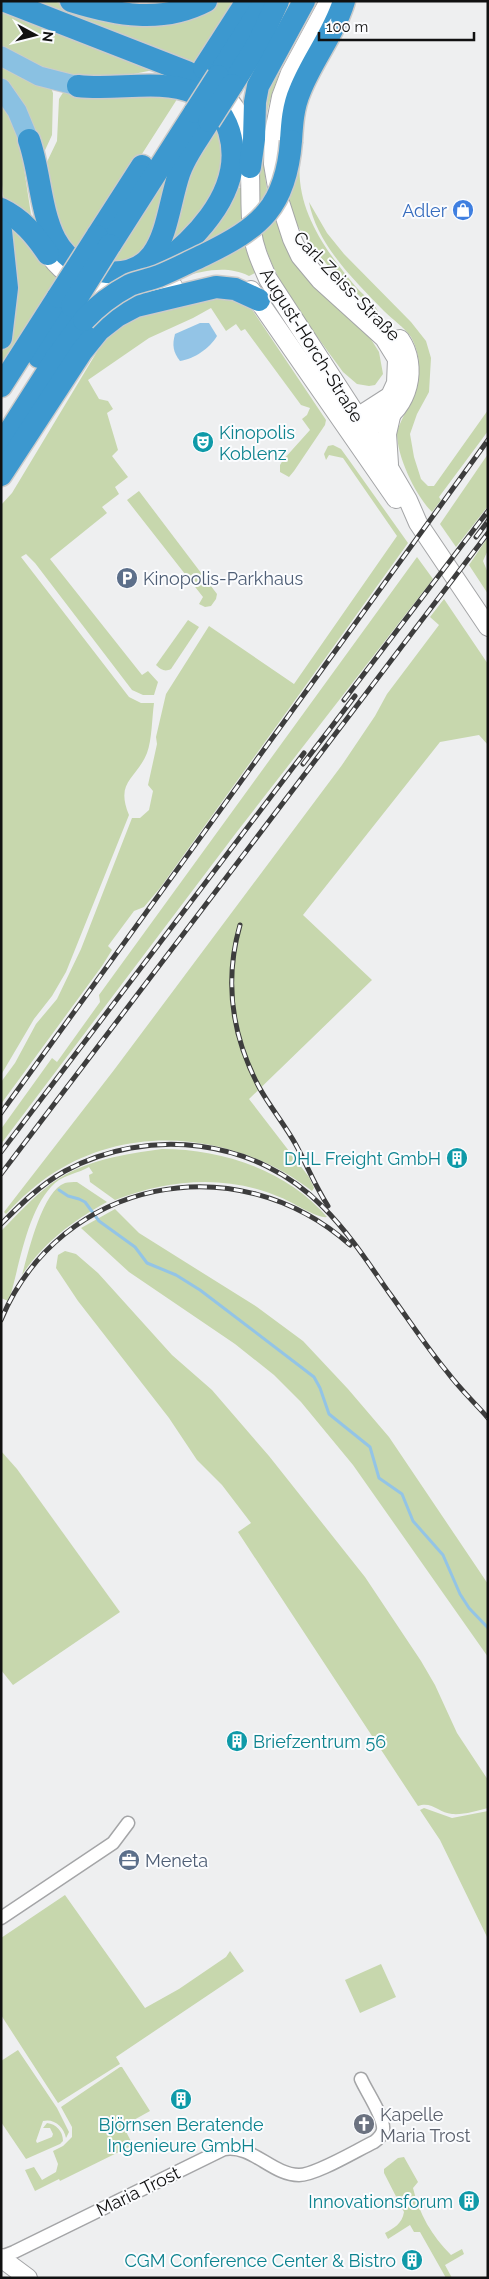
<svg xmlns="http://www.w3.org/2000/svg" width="489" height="2279" font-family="Raleway,sans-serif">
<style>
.green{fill:#c7d7ad}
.water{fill:#93c4e6}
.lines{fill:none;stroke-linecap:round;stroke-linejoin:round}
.stream{stroke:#93c4e6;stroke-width:3}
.street-casing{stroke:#a4a5a7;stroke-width:15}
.secondary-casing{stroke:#a4a5a7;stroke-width:20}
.primary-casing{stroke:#cbcbcb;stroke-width:21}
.highway-casing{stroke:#cbcbcb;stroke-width:25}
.street{stroke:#fff;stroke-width:12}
.secondary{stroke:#fff;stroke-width:18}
.primary{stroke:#8ac1e2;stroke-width:19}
.highway{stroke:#3c98cf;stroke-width:22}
.rail-casing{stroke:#3d3d3d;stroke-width:5}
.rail{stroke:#fbfcfe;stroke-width:3;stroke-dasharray:9;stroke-linecap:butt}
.highway-bridge-casing{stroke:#cbcbcb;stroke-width:25;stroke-linecap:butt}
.highway-bridge{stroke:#3c98cf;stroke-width:22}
.labels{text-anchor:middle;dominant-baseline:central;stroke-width:4;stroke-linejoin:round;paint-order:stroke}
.shop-label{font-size:18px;fill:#366cbe;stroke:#fbfcfe;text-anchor:end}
.street-label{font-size:18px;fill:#111;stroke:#fbfcfe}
.culture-label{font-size:18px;fill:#0d838f;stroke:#fbfcfe;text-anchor:end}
.service-label{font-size:18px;fill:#4e5e75;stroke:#fbfcfe;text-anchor:start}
.worship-label{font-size:18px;fill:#5b616d;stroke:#fbfcfe;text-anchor:start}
</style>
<rect width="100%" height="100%" fill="#eeeff0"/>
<g class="green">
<path d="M 17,1 L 53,1 L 102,15 L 216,1 L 239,1 L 194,71 Z"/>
<path d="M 310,1 L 316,1 C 278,74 253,110 268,196 L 259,209 L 258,113 Z"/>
<path d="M 1,5 L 163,68 L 114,78 L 60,75 L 1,49 Z"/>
<path d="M 1,64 L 51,88 L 53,93 L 52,135 L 41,159 L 12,91 L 1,78 Z"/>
<path d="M 64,91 L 181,93 L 76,257 L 65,247 L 45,166 L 57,141 L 59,99 Z"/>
<path d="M 1,98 L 18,129 L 32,221 L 4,204 L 1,175 Z"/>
<path d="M 201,116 L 142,257 L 105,267 Z"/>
<path d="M 217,119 L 228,154 L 203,217 L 159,253 L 182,178 Z"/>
<path d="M 238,156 L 239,188 L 242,188 L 242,226 L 191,253 Z"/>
<path d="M 300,159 C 295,209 325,250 356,287 C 362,294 376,304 378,312 C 349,287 293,239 288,199 C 287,190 297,168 300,159 Z"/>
<path d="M 309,202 L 327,233 L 344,254 L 411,322 L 426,341 L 431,358 L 429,392 L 417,414 L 410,434 L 414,457 L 421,479 L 428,486 L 434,486 L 488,410 L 488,431 L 439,497 L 441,500 L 432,512 C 415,495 396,455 397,431 C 405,411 419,389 419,367 C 419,357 416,346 411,337 C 404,327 393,320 384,311 C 355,281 317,245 309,202 Z"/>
<path d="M 274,217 L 286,244 L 369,336 L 379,352 L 383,374 L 375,385 L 369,386 L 357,384 L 343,372 C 312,328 273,285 261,231 Z"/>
<path d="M 6,221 L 63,277 L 1,374 L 1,355 L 6,339 Z"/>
<path d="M 245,247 L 255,273 L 249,276 C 226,265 205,271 181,277 Z"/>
<path d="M 218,290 L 249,305 L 326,420 L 325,425 L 294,471 L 289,477 L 280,472 L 280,465 L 283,460 L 310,430 L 302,419 L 307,415 L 310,408 L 301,405 L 245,329 L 241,331 L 236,324 L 226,331 L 211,308 L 193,318 L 149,338 L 88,380 L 99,399 L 108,401 L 113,409 L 107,413 L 118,450 L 112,456 L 128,477 L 115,487 L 119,494 L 102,507 L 107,513 L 50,559 L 142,675 L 148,671 L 158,682 L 154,695 L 143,695 L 132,690 L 35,563 L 26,554 L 21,557 L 129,697 L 141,703 L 154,703 C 152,717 152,740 147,753 C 136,780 115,781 129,815 L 66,972 L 52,996 L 34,1019 L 1,1075 L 1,505 L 12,493 L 98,350 L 99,344 L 115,323 Z"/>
<path d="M 333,445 L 341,449 L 349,460 L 408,543 L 160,888 L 144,907 L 134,911 L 108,946 L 112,950 L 102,966 L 1,1104 L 1,1082 L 15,1063 L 36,1024 L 57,999 L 81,949 L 132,818 L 140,818 L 149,810 L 153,791 L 148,785 L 157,744 L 156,737 L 166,694 L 209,626 L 294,684 L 397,536 L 343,458 L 329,455 L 326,460 L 324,454 L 328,446 Z"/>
<path d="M 488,454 L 488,506 L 456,547 L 440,524 Z"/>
<path d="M 139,491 L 217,594 L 216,599 L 211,606 L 205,607 L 199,604 L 203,597 L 127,500 Z"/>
<path d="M 488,537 L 488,550 L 483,561 L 488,573 L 488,594 L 469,565 Z"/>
<path d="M 417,557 L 433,579 L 236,833 L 1,1144 L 1,1129 L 52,1058 L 57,1062 L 100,1002 L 99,995 Z"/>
<path d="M 444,599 L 488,664 L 488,745 L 479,735 L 440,742 L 303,915 L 372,980 L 249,1099 L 309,1177 L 314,1188 L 312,1191 C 239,1135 136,1121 55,1172 C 37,1183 21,1198 6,1214 L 4,1212 L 114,1070 L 342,765 L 375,716 L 387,694 L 439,625 L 430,617 Z"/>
<path d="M 188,620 L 199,627 L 171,669 C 165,672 161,670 156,665 Z"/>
<path d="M 162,1149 C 222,1149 287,1170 327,1217 C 318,1219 292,1202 282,1198 C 228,1174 169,1179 115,1200 L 90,1182 L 89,1175 L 93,1173 L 89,1167 C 79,1173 64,1175 55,1183 C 28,1207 20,1263 10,1297 L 8,1301 L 1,1298 L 1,1231 C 18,1214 33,1197 52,1183 C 84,1160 125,1154 162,1149 Z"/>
<path d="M 77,1182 L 107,1202 C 74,1220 43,1243 22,1275 C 28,1254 42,1191 65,1183 C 68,1182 73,1182 77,1182 Z"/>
<path d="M 115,1209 L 139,1233 L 257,1307 L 303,1341 L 348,1389 L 389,1437 L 488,1584 L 488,1657 L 353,1465 L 301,1402 L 274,1375 L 235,1344 L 129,1272 L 81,1228 Z"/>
<path d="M 65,1251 L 76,1254 L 98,1273 L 172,1355 L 212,1390 L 269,1456 L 365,1577 L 421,1661 L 435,1685 L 457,1733 L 488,1780 L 488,1808 C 477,1811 463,1815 452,1814 C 439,1813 432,1801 418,1806 L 238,1532 L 251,1523 L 222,1485 L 197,1460 L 169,1418 L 78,1301 L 56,1268 L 58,1255 Z"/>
<path d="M 1,1451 L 17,1469 L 120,1612 L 13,1685 L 1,1670 Z"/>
<path d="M 424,1808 L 452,1818 L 488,1811 L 488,1939 L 440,1840 L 420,1810 Z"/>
<path d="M 65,1895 L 145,2008 L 179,1989 L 226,1957 L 230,1951 L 244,1971 L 116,2057 L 120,2064 L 58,2103 L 1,2015 L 1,1938 Z"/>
<path d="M 381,1964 L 396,1997 L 360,2013 L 345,1980 Z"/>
<path d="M 18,2050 L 57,2108 L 69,2132 L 66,2138 C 64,2127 54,2118 43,2121 L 36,2141 L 37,2143 L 52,2137 L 53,2134 L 50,2128 L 43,2128 L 47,2123 C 56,2124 63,2131 63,2141 L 60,2144 L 26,2159 L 1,2122 L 1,2061 Z"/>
<path d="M 120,2067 L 122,2067 L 150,2111 L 123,2126 L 133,2145 L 60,2181 L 59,2179 L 35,2191 L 25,2170 L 34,2167 L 42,2180 L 56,2172 L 58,2164 L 53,2151 L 63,2146 L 72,2137 L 72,2127 L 61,2107 Z"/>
<path d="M 404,2157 L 418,2182 L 413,2188 C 419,2214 432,2236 451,2255 L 462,2249 L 464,2254 L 445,2265 L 452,2278 L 446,2278 L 420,2232 L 414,2232 L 410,2225 L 388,2239 L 385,2233 C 394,2228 402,2224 404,2212 L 384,2173 L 384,2169 L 398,2158 Z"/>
</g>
<path class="water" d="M 200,323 L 209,323 L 217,336 C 210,348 194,359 180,361 C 173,352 172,345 175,334 Z"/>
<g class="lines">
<path class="stream" d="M 59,1190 L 68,1196 L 79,1199 L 85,1202 L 99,1221 L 135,1247 L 147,1263 L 176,1275 L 200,1290 L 314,1377 L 320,1388 L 329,1414 L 370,1447 L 379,1478 L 402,1494 L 413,1521 L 443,1555 L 460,1594 L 469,1608 L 488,1628"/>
<g class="street-casing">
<g id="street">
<path d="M 1,1918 L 113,1843 L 128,1823"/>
<path d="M 1,2257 L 14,2252 L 224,2149 C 252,2144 272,2175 299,2175 C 316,2175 357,2150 374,2142 C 378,2139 382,2136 383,2130 C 385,2118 366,2091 361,2079"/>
</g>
</g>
<g class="secondary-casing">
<g id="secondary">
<path d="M 329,1 L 290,73 L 281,97 L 274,132 L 273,164 L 279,199 L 292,239 L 300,256 L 320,280 L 384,338 L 397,359 L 396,383 L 390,396 L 348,423"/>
<path d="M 216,88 C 262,121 246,182 252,231 C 254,248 261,263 268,279 L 374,442 L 408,500 L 418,523 L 488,627"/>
<path d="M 43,244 C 66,293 126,298 173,286"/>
<path d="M 251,290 L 396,499"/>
<path d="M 354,426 C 362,426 370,426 378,423 C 409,409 419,366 400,339"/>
<path d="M 389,464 L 387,434 L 392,412"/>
<path d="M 1,2258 L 28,2278"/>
</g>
</g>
<g class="primary-casing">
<g id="primary">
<path d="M 1,56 L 39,76 L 78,86"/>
<path d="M 1,88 L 17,111 L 29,140"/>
</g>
</g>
<g class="highway-casing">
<g id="highway">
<path d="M 5,1 L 187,72 L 206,82"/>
<path d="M 71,1 C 116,15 162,24 206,1"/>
<path d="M 204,68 L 247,1"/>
<path d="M 218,76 L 260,10"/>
<path d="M 232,85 L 258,44 L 278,1"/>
<path d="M 78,86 C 117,91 158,78 195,93 C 212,100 223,113 229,131 C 248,193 188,248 142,277"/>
<path d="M 29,140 C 40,171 40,210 55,239 C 64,256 79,268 99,271 C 167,283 164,218 179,174 C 185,155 199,138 209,121"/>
<path d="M 291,141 C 292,124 293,107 300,91 C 312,60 334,34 344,1"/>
<path d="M 250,167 L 254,139 L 255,102 L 258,86 L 304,1"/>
<path d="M 1,209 C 22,219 35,235 48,254"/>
<path d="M 1,231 L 7,288 L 1,338"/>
<path d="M 97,236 L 142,166"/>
<path d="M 110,245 L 195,112"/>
<path d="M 39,357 L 72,306"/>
<path d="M 1,386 L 58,297"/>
<path d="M 1,445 L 57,357 L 84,320"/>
<path d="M 1,475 L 82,351 L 99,330 L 117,316 L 136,306 L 216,287 L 235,289 L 259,300"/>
</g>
</g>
<use href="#street" class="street"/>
<use href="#secondary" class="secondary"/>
<use href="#primary" class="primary"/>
<use href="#highway" class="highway"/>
<g class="rail-casing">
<g id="rail">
<path d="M 476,537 L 488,521"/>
<path d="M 344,700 L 488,511"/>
<path d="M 303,764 L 355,696"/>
<path d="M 240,925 C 224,981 232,1036 259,1087 C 270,1107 285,1125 296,1145 C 307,1165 315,1186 328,1206"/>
<path d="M 1,1113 L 488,440"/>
<path d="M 1,1152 L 304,753"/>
<path d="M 1,1174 L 488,533"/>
<path d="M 1,1224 C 21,1204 40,1185 65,1171 C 148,1126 256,1138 323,1207 C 349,1233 369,1264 390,1294 C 409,1320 427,1348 448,1373 C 460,1389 475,1403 488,1418"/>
<path d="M 1,1320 C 60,1178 237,1144 350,1245"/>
</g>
</g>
<use href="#rail" class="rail"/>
<g class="highway-bridge-casing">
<g id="highway-bridge">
<path d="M 195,112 L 218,76"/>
<path d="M 209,121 L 232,85"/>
<path d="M 58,297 L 97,236"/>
<path d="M 72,306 L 110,245"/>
<path d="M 84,320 C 97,306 113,294 130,285 C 139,281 149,280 159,276 C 174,270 189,262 204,255 C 260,228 286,207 291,141"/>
</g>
</g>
<use href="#highway-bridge" class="highway-bridge"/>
</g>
<defs>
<g id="shop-disc" transform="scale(1.125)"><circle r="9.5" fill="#3f7fe0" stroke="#fbfcfe"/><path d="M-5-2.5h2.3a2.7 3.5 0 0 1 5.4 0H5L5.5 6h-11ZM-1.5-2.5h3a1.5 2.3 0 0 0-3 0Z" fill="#fff"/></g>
<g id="theatre-disc" transform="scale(1.125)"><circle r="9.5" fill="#0f9aa8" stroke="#fbfcfe"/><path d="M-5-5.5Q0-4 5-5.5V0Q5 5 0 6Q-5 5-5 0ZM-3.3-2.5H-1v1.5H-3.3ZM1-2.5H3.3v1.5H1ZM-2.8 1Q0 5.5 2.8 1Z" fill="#fff"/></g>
<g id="parking-disc" transform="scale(1.125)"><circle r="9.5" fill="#5c6f8a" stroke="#fbfcfe"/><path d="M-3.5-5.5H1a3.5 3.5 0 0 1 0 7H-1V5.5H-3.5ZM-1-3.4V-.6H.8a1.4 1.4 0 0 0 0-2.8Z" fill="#fff"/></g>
<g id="building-disc" transform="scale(1.125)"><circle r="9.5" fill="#0f9aa8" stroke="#fbfcfe"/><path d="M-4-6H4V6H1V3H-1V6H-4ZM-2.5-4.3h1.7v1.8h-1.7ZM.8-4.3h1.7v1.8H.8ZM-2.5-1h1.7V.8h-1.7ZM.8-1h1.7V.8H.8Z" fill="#fff"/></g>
<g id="office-disc" transform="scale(1.125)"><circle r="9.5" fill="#5c6f8a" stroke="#fbfcfe"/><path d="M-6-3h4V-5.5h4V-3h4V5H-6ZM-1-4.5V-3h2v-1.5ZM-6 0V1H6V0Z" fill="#fff"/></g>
<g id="church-disc" transform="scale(1.125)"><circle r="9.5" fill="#6b7280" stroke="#fbfcfe"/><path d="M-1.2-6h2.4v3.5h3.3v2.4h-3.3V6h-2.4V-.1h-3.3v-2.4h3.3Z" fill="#fff"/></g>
</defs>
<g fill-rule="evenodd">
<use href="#shop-disc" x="463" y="210"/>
<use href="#theatre-disc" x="203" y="442"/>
<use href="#parking-disc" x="127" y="578"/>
<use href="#building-disc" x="457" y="1158"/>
<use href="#building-disc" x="237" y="1741"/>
<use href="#office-disc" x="129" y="1860"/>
<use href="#building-disc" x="181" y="2099"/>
<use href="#church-disc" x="364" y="2124"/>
<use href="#building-disc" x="469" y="2201"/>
<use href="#building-disc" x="412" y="2260"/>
</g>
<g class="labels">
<g class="shop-label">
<text x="447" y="210">Adler</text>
</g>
<g class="street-label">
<text transform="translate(347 286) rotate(46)">Carl-Zeiss-Straße</text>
<text transform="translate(312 345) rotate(58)">August-Horch-Straße</text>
<text transform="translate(138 2191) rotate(-26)">Maria Trost</text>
</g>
<g class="culture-label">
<text x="219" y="432" text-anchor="start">Kinopolis<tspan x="219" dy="21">Koblenz</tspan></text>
<text x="441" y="1158">DHL Freight GmbH</text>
<text x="253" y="1741" text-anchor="start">Briefzentrum 56</text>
<text x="181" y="2124" text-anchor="middle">Björnsen Beratende<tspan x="181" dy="21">Ingenieure GmbH</tspan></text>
<text x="453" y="2201">Innovationsforum</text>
<text x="396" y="2260">CGM Conference Center &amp; Bistro</text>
</g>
<g class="service-label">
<text x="143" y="578">Kinopolis-Parkhaus</text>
<text x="145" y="1860">Meneta</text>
</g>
<g class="worship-label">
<text x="380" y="2114">Kapelle<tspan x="380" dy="21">Maria Trost</tspan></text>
</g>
</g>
<rect width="489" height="2279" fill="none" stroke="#111111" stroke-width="5"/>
<g transform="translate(35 35) rotate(97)" stroke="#fbfcfe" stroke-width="4" paint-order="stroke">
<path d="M0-4L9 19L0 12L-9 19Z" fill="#111111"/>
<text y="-8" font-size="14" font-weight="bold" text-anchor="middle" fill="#111111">N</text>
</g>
<path d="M319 32v8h155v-8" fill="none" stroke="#111111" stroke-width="2.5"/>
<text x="326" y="32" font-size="15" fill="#111111" stroke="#fbfcfe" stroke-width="4" paint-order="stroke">100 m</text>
</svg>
